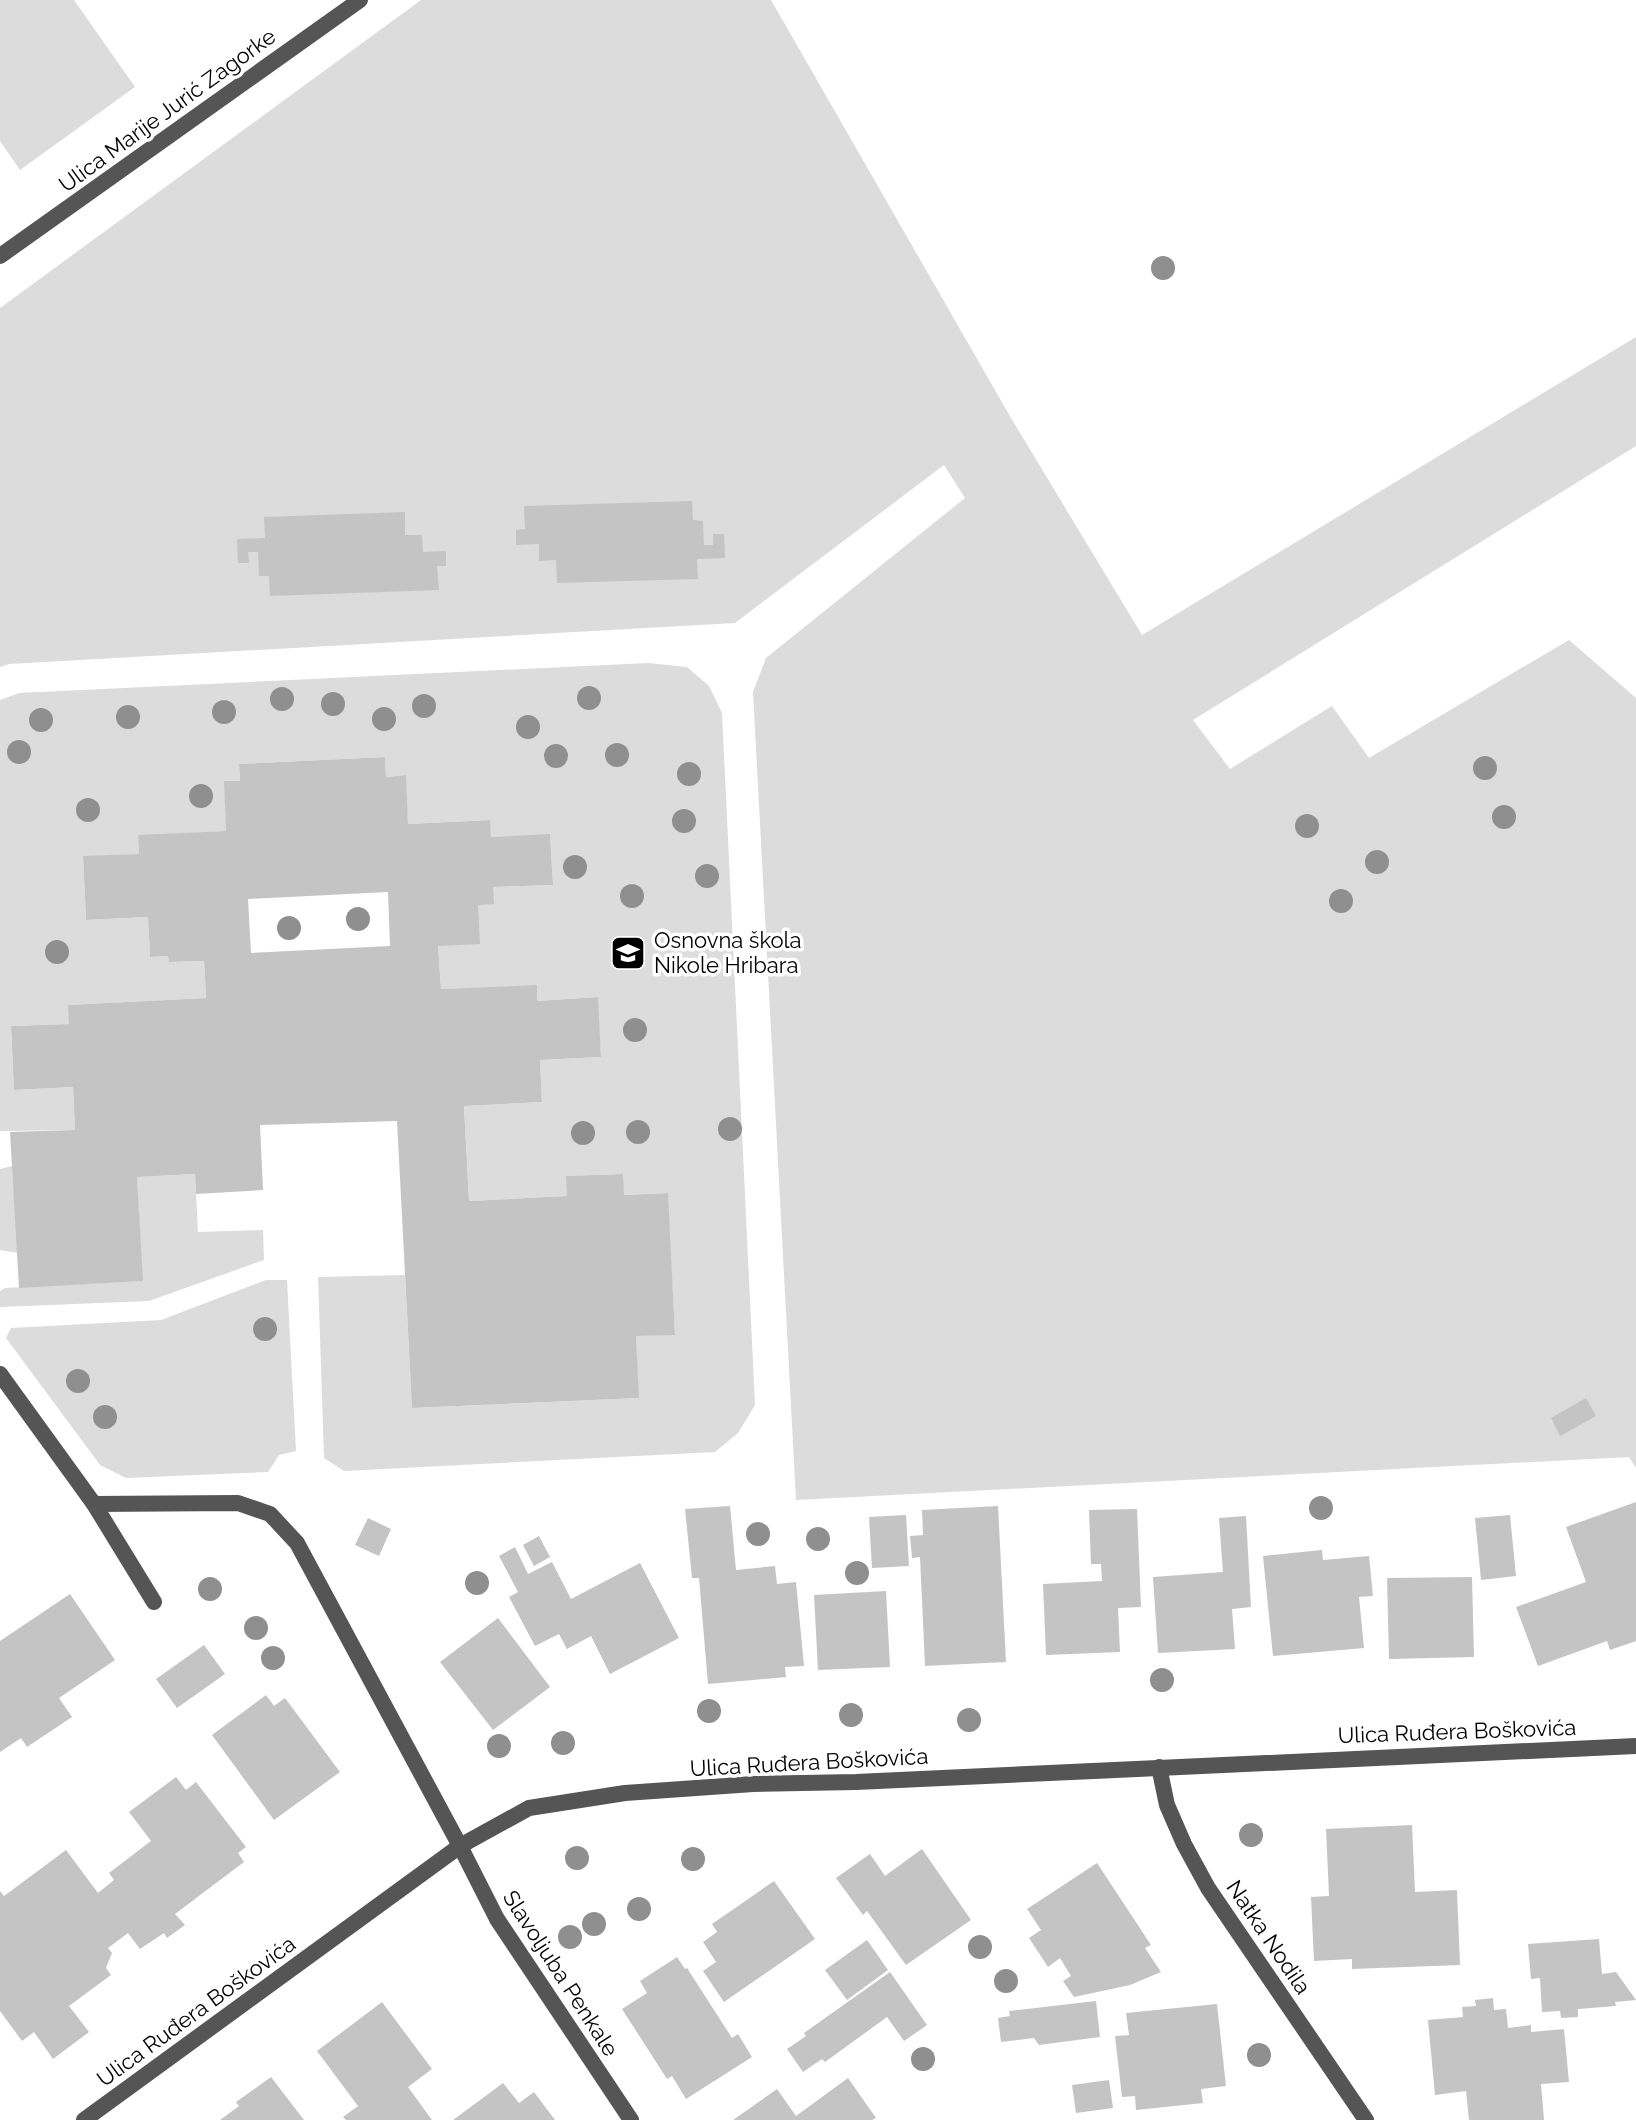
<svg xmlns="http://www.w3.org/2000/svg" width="1636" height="2120" font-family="Raleway,sans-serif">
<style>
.green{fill:#dcdcdc}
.building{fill:#c4c4c4;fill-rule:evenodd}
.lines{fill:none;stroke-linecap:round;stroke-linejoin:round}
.service{stroke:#555;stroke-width:16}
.minor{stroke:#555;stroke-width:16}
.tree{fill:#8f8f8f}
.labels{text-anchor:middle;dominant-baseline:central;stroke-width:7;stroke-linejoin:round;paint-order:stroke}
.street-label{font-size:22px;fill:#000;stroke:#fff}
.poi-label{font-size:22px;fill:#000;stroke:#fff;text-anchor:start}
</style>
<rect width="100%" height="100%" fill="#fff"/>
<g class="green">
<path d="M 0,0 L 74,0 L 135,87 L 20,170 L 0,141 Z"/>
<path d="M 421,0 L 771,0 L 1011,418 L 1142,635 L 1636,337 L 1636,446 L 1193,720 L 1230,769 L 1332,706 L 1369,758 L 1569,640 L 1636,698 L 1636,1468 L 1629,1457 L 796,1500 L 753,692 L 766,658 L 965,498 L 944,465 L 735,623 L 9,664 L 0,667 L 0,308 Z"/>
<path d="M 648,663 L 687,667 L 709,686 L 722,713 L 755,1405 L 738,1433 L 715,1452 L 344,1471 L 324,1458 L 318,1277 L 405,1275 L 412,1408 L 638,1398 L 636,1336 L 675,1334 L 667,1193 L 624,1195 L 622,1174 L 567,1176 L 567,1196 L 469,1201 L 464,1106 L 542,1102 L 540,1060 L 601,1057 L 597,997 L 537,1001 L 537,986 L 441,989 L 438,946 L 493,887 L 553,885 L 550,835 L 491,837 L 489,820 L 408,824 L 405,775 L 386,777 L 385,757 L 239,764 L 240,781 L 225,781 L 226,831 L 138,836 L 139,854 L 83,857 L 86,920 L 148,917 L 150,957 L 168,956 L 169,962 L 204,961 L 206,998 L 69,1005 L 69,1024 L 11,1026 L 14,1090 L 73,1087 L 75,1130 L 0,1131 L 0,700 L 19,693 Z"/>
<path d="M 12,1166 L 18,1253 L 0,1250 L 0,1169 Z"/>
<path d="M 195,1174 L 198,1232 L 263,1230 L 264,1260 L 149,1301 L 0,1307 L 0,1291 L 5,1288 L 142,1281 L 137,1177 Z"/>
<path d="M 266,1280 L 287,1280 L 296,1451 L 279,1455 L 268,1472 L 126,1478 L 100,1465 L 6,1338 L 11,1328 L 161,1320 Z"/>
</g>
<g class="building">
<path d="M 692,501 L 693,520 L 703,521 L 704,545 L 713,545 L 713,534 L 724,534 L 725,558 L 697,559 L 698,579 L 557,583 L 556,560 L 539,561 L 539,544 L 516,545 L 516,530 L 525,529 L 524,506 Z"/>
<path d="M 405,512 L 405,535 L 422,535 L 423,552 L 446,551 L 446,566 L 437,566 L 439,590 L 270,596 L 269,576 L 259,576 L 258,552 L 248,552 L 249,563 L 238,563 L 237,539 L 265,538 L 264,517 Z"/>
<path d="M 385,757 L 386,777 L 406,775 L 408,824 L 490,820 L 491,837 L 550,834 L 553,885 L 493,887 L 494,904 L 478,905 L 480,944 L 438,946 L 441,989 L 537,985 L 537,1001 L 598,997 L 601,1057 L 540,1060 L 542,1102 L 464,1106 L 469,1201 L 567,1196 L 566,1176 L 623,1174 L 624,1195 L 668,1193 L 675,1335 L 636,1336 L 639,1398 L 412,1408 L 397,1121 L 260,1125 L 263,1190 L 196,1194 L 195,1174 L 137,1177 L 143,1281 L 19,1288 L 10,1132 L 75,1130 L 73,1087 L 14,1090 L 11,1026 L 69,1024 L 68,1005 L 206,998 L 204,961 L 169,962 L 168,956 L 150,957 L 148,917 L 86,920 L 83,856 L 139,854 L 138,835 L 226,831 L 224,781 L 240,781 L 239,764 ZM 388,892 L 390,946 L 251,953 L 248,899 Z"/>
<path d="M 1586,1398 L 1596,1416 L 1560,1436 L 1551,1418 Z"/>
<path d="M 1636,1502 L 1636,1641 L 1610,1650 L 1607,1641 L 1538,1666 L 1516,1607 L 1586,1582 L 1566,1527 Z"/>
<path d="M 730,1506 L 736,1570 L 775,1566 L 777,1584 L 796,1582 L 804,1666 L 785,1667 L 786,1677 L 708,1684 L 699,1578 L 692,1578 L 685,1509 Z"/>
<path d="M 998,1506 L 1006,1662 L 925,1666 L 920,1557 L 912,1558 L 910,1536 L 923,1535 L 922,1510 Z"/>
<path d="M 1137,1509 L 1141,1607 L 1118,1608 L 1120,1652 L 1046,1655 L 1043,1584 L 1102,1581 L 1101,1564 L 1091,1564 L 1089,1510 Z"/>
<path d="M 906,1515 L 909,1566 L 872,1568 L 869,1517 Z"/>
<path d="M 1510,1515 L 1516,1576 L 1481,1580 L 1475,1518 Z"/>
<path d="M 1246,1516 L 1251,1607 L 1232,1609 L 1235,1649 L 1158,1653 L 1153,1577 L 1223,1572 L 1219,1518 Z"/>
<path d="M 368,1518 L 391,1529 L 379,1556 L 355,1545 Z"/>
<path d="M 539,1536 L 550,1557 L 534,1566 L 523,1545 Z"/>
<path d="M 515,1547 L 528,1574 L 552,1562 L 571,1599 L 640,1563 L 679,1638 L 610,1674 L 591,1636 L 567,1649 L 559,1634 L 535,1646 L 509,1597 L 518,1592 L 499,1556 Z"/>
<path d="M 1322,1550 L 1323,1560 L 1369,1556 L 1373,1596 L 1359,1597 L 1364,1648 L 1273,1656 L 1263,1556 Z"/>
<path d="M 1472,1577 L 1474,1657 L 1389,1659 L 1387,1578 Z"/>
<path d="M 886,1591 L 890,1667 L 818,1670 L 814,1595 Z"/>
<path d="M 70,1594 L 115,1660 L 59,1698 L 72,1717 L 27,1747 L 21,1738 L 0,1752 L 0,1641 Z"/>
<path d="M 498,1618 L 550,1687 L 493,1730 L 440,1662 Z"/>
<path d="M 204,1645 L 225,1674 L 177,1708 L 156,1679 Z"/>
<path d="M 266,1695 L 274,1706 L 285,1698 L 340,1772 L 274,1820 L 212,1735 Z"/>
<path d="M 176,1777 L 186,1790 L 196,1782 L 246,1847 L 238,1853 L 244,1862 L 175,1914 L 185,1925 L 167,1938 L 164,1933 L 140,1949 L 128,1933 L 108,1948 L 112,1953 L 106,1968 L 111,1975 L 69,2006 L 89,2032 L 53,2059 L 34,2032 L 22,2041 L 0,2011 L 0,1891 L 4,1896 L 66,1850 L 98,1893 L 114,1880 L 109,1873 L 151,1841 L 129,1812 Z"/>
<path d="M 1412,1825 L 1415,1892 L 1457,1890 L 1460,1965 L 1352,1969 L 1352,1959 L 1314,1961 L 1311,1897 L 1329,1896 L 1326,1829 Z"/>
<path d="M 922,1849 L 971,1920 L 906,1965 L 867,1911 L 863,1915 L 836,1878 L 870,1854 L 885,1876 Z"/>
<path d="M 1097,1863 L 1151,1945 L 1145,1948 L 1161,1972 L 1130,1985 L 1074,1997 L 1063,1981 L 1071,1976 L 1060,1958 L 1048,1967 L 1029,1938 L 1041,1930 L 1027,1909 Z"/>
<path d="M 774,1881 L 815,1939 L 724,2002 L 703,1971 L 716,1962 L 703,1942 L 717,1932 L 712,1924 Z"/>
<path d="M 1599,1939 L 1602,1974 L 1616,1972 L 1636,2000 L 1615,2002 L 1616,2006 L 1578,2009 L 1578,2017 L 1561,2018 L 1560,2011 L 1542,2012 L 1540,1978 L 1531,1979 L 1528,1944 Z"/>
<path d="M 867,1940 L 888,1970 L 847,2000 L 825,1970 Z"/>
<path d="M 677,1957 L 685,1969 L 687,1968 L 732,2038 L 738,2034 L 752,2057 L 686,2099 L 672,2076 L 667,2079 L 622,2009 L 647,1993 L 640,1981 Z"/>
<path d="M 890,1972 L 927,2025 L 904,2041 L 887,2017 L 825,2062 L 822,2059 L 803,2072 L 787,2049 L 806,2036 L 804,2033 Z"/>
<path d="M 1493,1998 L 1494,2010 L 1506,2009 L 1508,2028 L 1531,2025 L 1531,2032 L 1564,2029 L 1569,2082 L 1541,2084 L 1544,2120 L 1469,2120 L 1466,2091 L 1435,2095 L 1428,2020 L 1463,2017 L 1462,2007 L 1476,2006 L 1475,2000 Z"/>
<path d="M 1096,2001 L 1100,2037 L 1039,2045 L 1034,2038 L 1001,2042 L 998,2018 L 1010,2016 L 1009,2011 Z"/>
<path d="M 382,2002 L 432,2069 L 408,2087 L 432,2120 L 346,2120 L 343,2117 L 358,2106 L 317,2051 Z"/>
<path d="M 1217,2004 L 1226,2086 L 1201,2089 L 1203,2103 L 1136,2110 L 1135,2096 L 1122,2097 L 1115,2036 L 1129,2035 L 1126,2013 Z"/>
<path d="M 271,2077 L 304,2120 L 220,2120 L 239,2106 L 236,2102 Z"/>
<path d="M 848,2078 L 876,2118 L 872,2120 L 733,2120 L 777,2089 L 796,2116 Z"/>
<path d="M 1109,2080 L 1113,2108 L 1076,2113 L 1072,2085 Z"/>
<path d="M 503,2083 L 519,2103 L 534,2092 L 555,2120 L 453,2120 Z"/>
</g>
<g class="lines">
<g class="service">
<path d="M 0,1374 L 94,1504 L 154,1602"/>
<path d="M 94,1504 L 238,1503 L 270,1514 L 297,1543 L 460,1846"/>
</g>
<g class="minor">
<path d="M 0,256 L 360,0"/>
<path d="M 1159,1767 L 1167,1805 L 1184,1844 L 1208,1888 L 1366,2120"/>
<path d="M 460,1846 L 497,1919 L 631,2120"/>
<path d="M 84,2120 L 460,1846 L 529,1808 L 625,1793 L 753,1784 L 856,1782 L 1636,1746"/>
</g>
</g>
<g class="tree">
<circle cx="1163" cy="268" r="12"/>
<circle cx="589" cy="698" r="12"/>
<circle cx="282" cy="699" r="12"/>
<circle cx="333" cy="704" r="12"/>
<circle cx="424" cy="706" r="12"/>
<circle cx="224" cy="712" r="12"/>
<circle cx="128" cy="717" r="12"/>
<circle cx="384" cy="719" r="12"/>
<circle cx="41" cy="720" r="12"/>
<circle cx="528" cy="727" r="12"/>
<circle cx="19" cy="752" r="12"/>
<circle cx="617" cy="755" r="12"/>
<circle cx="556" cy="756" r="12"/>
<circle cx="1485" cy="768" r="12"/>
<circle cx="689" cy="774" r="12"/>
<circle cx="201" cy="796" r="12"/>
<circle cx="88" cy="810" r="12"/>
<circle cx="1504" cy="817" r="12"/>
<circle cx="684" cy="821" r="12"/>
<circle cx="1307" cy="826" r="12"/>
<circle cx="1377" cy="862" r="12"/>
<circle cx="575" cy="867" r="12"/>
<circle cx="707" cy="876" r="12"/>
<circle cx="632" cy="896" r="12"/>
<circle cx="1341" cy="901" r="12"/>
<circle cx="358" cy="919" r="12"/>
<circle cx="289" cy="928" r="12"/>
<circle cx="57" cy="952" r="12"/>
<circle cx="635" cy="1030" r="12"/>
<circle cx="730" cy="1129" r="12"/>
<circle cx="638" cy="1132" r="12"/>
<circle cx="583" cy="1133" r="12"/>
<circle cx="265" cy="1329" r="12"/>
<circle cx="78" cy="1381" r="12"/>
<circle cx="105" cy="1417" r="12"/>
<circle cx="1321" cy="1508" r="12"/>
<circle cx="758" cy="1534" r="12"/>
<circle cx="818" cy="1539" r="12"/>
<circle cx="857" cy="1573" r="12"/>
<circle cx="477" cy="1583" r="12"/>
<circle cx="210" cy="1589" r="12"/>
<circle cx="256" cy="1628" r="12"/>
<circle cx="273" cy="1658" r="12"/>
<circle cx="1162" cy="1680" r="12"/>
<circle cx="709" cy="1711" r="12"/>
<circle cx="851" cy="1715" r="12"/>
<circle cx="969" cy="1720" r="12"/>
<circle cx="563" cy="1743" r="12"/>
<circle cx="499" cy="1746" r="12"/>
<circle cx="1251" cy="1835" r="12"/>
<circle cx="577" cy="1858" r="12"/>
<circle cx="693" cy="1859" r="12"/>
<circle cx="639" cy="1909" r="12"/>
<circle cx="594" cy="1924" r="12"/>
<circle cx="570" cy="1937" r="12"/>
<circle cx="980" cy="1947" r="12"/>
<circle cx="1006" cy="1981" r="12"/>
<circle cx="1259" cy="2055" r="12"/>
<circle cx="923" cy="2059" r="12"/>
</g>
<defs>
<g id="school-square" transform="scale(1.8)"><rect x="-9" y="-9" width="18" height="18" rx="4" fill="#000" stroke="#fff"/><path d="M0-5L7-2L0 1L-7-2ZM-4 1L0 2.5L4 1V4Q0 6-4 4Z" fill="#fff"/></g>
</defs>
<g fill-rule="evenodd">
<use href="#school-square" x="628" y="953"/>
</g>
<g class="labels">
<g class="street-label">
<text transform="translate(167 110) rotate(-36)">Ulica Marije Jurić Zagorke</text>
<text transform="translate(1457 1731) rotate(-2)">Ulica Ruđera Boškovića</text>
<text transform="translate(809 1762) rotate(-3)">Ulica Ruđera Boškovića</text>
<text transform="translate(1269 1937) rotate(56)">Natka Nodila</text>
<text transform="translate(561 1973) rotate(57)">Slavoljuba Penkale</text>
<text transform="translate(196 2011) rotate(-36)">Ulica Ruđera Boškovića</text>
</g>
<g class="poi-label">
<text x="654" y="940">Osnovna škola<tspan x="654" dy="25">Nikole Hribara</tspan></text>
</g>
</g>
</svg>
